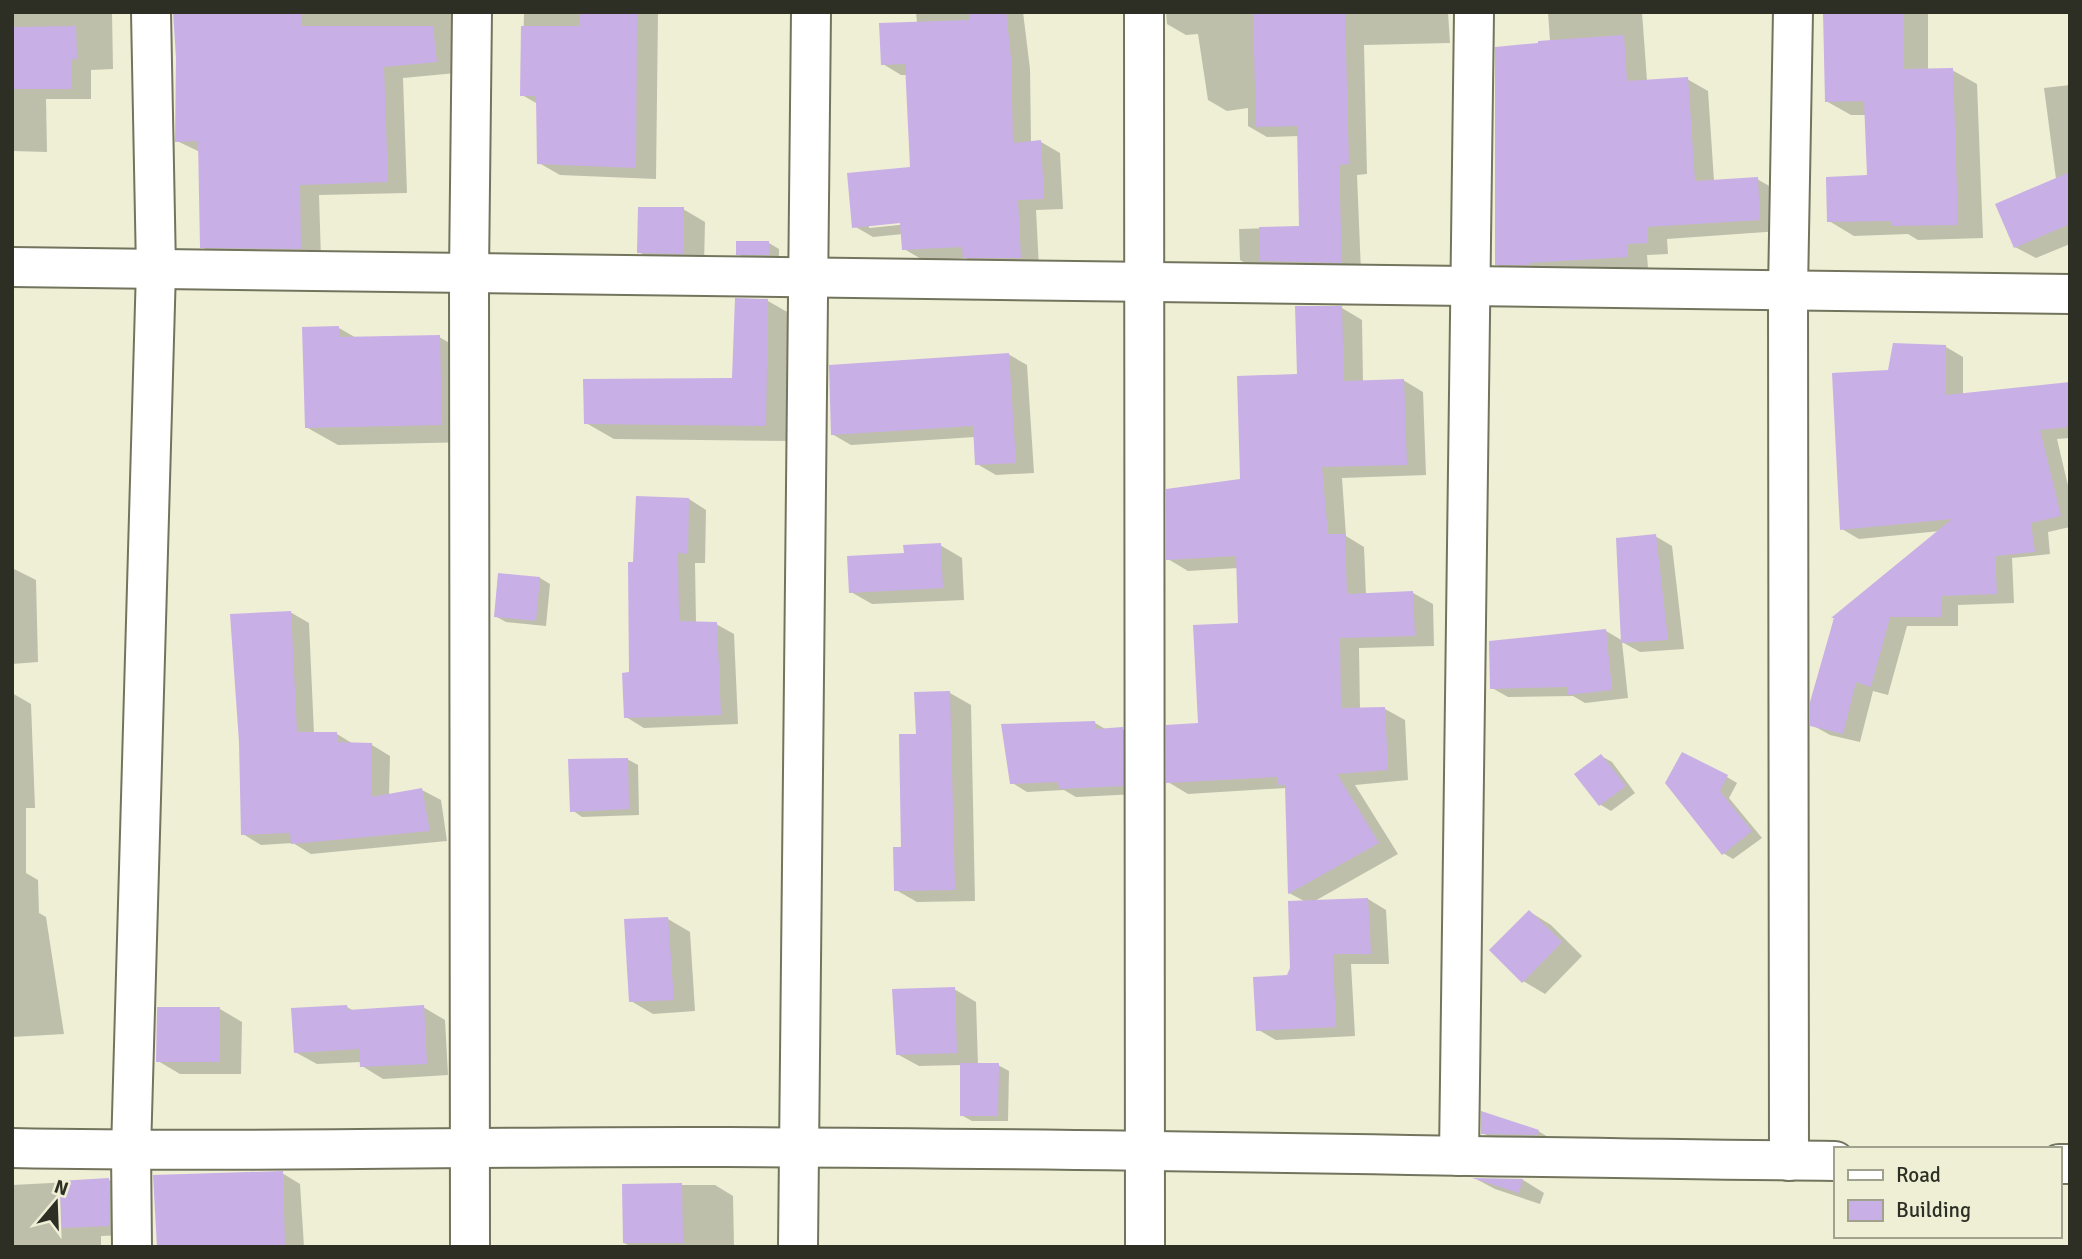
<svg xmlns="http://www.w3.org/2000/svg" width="2082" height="1259" font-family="Signika,sans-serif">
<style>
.shadow{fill:#0003;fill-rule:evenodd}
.building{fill:#c8afe6}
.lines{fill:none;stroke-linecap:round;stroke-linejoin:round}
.minor-casing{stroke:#73745d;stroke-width:42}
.minor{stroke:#fff;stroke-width:38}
</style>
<rect width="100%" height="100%" fill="#eeefd5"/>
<g class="shadow">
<path d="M 12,12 L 112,12 L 113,69 L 91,70 L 91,99 L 46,99 L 47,152 L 12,151 Z"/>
<path d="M 193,12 L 460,12 L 459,29 L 452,29 L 456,73 L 403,78 L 407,193 L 319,195 L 321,259 L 221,258 L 202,247 L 200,152 L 177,141 Z"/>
<path d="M 524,12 L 658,12 L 656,179 L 560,175 L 539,163 L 538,104 L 522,95 Z"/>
<path d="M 916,12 L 1023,12 L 1030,69 L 1031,143 L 1041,142 L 1060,153 L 1063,209 L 1036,210 L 1039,268 L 983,267 L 966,258 L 923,260 L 904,249 L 903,234 L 873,237 L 854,226 L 912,169 L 908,75 L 901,75 L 883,64 L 917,23 ZM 909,220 L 909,224 L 869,228 L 869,224 Z"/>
<path d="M 1166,12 L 1448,12 L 1450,43 L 1364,45 L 1367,174 L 1357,175 L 1361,272 L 1259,271 L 1240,260 L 1239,229 L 1301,227 L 1299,136 L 1267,137 L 1248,126 L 1248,108 L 1227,111 L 1208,100 L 1198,34 L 1186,35 L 1167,24 Z"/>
<path d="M 1548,12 L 1642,12 L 1647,81 L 1687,79 L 1708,91 L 1714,181 L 1757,179 L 1778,191 L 1780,231 L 1667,239 L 1668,254 L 1647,255 L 1648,268 L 1517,276 L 1496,264 L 1550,41 Z"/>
<path d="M 1825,12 L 1928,12 L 1928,70 L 1952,70 L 1977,84 L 1983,238 L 1918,240 L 1908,234 L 1854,236 L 1829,221 L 1869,177 L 1867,115 L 1851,115 L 1826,101 Z"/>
<path d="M 2070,85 L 2070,244 L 2036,258 L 2015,247 L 2056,179 L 2044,88 Z"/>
<path d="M 683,209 L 705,222 L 704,265 L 661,265 L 639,252 Z"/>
<path d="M 769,243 L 779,249 L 779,260 L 748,260 L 738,254 Z"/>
<path d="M 768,301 L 796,317 L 794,441 L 614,439 L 586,423 L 734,380 Z"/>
<path d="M 1342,308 L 1362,320 L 1363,382 L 1403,380 L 1423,392 L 1426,475 L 1342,478 L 1346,536 L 1364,547 L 1366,595 L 1413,593 L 1433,604 L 1434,646 L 1359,648 L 1360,709 L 1385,709 L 1405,720 L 1408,780 L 1355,785 L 1398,854 L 1313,902 L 1368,899 L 1386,910 L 1389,964 L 1351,964 L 1355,1036 L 1276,1040 L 1257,1029 L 1289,976 L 1306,902 L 1289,893 L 1286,788 L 1188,794 L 1168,782 L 1199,725 L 1240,625 L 1238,568 L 1188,571 L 1168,559 L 1242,481 L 1299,376 Z"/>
<path d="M 339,328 L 358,339 L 439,337 L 471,355 L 473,442 L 338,445 L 306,427 Z"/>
<path d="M 1946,347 L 1963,357 L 1963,395 L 2070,384 L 2070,438 L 2057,439 L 2070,494 L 2070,527 L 2048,532 L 2050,554 L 2012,558 L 2014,603 L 1958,605 L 1958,626 L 1907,626 L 1888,695 L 1873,691 L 1860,742 L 1830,735 L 1812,725 L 1834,618 L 1940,531 L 1859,539 L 1842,529 L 1890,372 Z"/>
<path d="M 1008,354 L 1027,365 L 1034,473 L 996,475 L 977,464 L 975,437 L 851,445 L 832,434 Z"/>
<path d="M 689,499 L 706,510 L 705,563 L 695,563 L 696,624 L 716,624 L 734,634 L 738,724 L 644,728 L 626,717 L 631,674 L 635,564 Z"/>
<path d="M 1655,536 L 1672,546 L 1684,649 L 1640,652 L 1622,642 L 1628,698 L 1585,703 L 1573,696 L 1508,697 L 1492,688 L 1606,631 L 1623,641 Z"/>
<path d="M 940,545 L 962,558 L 964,600 L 872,604 L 851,592 L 906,555 Z"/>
<path d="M 12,568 L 36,580 L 38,662 L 12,664 Z"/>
<path d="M 540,578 L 550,584 L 546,626 L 506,622 L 495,616 Z"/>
<path d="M 290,612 L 309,623 L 314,734 L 337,734 L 355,745 L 372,745 L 390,756 L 389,795 L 422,790 L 441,800 L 447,841 L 311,854 L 293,843 L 261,845 L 243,834 L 241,742 Z"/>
<path d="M 12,693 L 31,704 L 35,808 L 26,808 L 26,873 L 38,880 L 39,913 L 46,917 L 64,1034 L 12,1037 Z"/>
<path d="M 950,693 L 971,705 L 975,901 L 917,902 L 896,890 L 918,735 Z"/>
<path d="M 1095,723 L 1107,730 L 1122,729 L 1138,738 L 1138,794 L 1076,797 L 1064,790 L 1027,792 L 1011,782 Z"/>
<path d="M 1601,756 L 1612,762 L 1635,793 L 1611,811 L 1601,805 L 1577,774 Z"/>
<path d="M 627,759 L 638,765 L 639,815 L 582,817 L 572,810 Z"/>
<path d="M 1727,777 L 1737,783 L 1729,798 L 1762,838 L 1733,859 L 1723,853 L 1668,783 Z"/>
<path d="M 1530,912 L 1551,925 L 1582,956 L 1545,994 L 1523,981 Z"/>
<path d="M 668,919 L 690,932 L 695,1011 L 653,1014 L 631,1001 Z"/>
<path d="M 954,989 L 976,1002 L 978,1065 L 998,1065 L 1009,1071 L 1008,1121 L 972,1121 L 961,1115 L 962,1065 L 919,1066 L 897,1054 Z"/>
<path d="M 347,1007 L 354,1011 L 423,1007 L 445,1020 L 448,1075 L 383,1079 L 362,1066 L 361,1062 L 317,1064 L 295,1052 Z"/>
<path d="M 220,1009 L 242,1022 L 241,1074 L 180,1074 L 158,1061 Z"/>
<path d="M 1538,1131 L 1560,1144 L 1505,1146 L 1483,1133 Z"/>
<path d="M 282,1173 L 300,1184 L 304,1247 L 159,1247 Z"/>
<path d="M 109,1180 L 126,1189 L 126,1235 L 101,1236 L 101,1247 L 12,1247 L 12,1185 Z"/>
<path d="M 1478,1180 L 1523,1180 L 1544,1193 L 1540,1204 L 1495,1189 Z"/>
<path d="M 624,1185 L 715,1185 L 733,1196 L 734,1247 L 632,1247 L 624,1243 Z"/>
</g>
<g class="building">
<path d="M 173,12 L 302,12 L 302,26 L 433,26 L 437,62 L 384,67 L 388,182 L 300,185 L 301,249 L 200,248 L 198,141 L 175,142 L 176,58 Z"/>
<path d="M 579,12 L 637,12 L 636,168 L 537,164 L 536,96 L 520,96 L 521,26 L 579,26 Z"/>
<path d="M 969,12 L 1006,12 L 1011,57 L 1013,143 L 1041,140 L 1044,199 L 1018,200 L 1021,258 L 963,258 L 962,247 L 902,250 L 900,223 L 852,228 L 847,173 L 910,167 L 905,64 L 881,65 L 879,23 L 969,20 Z"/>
<path d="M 1253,12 L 1345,12 L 1349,164 L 1339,165 L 1342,263 L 1260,261 L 1259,227 L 1299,226 L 1297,126 L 1256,127 Z"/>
<path d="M 1823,12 L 1904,12 L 1904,69 L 1953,68 L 1958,225 L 1891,226 L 1891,221 L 1827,222 L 1826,177 L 1867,175 L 1864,101 L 1825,102 Z"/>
<path d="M 76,26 L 77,59 L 72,59 L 72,89 L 12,89 L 12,27 Z"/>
<path d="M 1624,35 L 1627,81 L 1688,77 L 1695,181 L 1758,177 L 1760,220 L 1647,227 L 1648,243 L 1627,244 L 1628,257 L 1529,263 L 1530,265 L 1495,265 L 1495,47 L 1538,43 L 1538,41 Z"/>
<path d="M 2070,172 L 2070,224 L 2014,248 L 1995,204 Z"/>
<path d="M 638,207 L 684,207 L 683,254 L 637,253 Z"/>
<rect x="736" y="241" width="33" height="14"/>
<path d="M 735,298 L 768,299 L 766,426 L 584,424 L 583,379 L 732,378 Z"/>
<path d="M 1295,306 L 1342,306 L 1344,381 L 1404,379 L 1407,465 L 1322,467 L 1328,534 L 1345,534 L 1347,594 L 1413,591 L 1415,636 L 1340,638 L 1341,708 L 1385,707 L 1388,770 L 1337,774 L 1379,843 L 1288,894 L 1285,785 L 1277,785 L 1277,777 L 1166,783 L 1166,725 L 1198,723 L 1193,625 L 1238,623 L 1236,556 L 1166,560 L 1166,489 L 1240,479 L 1237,376 L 1297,374 Z"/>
<path d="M 339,326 L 339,337 L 440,335 L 442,425 L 305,428 L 302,327 Z"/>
<path d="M 1893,343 L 1946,345 L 1946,395 L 2070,382 L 2070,427 L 2040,430 L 2061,516 L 2031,523 L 2035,552 L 1995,556 L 1997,594 L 1941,596 L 1942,617 L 1890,617 L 1871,687 L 1856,682 L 1843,734 L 1810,726 L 1810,702 L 1834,618 L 1831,618 L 1952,519 L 1840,530 L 1832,373 L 1888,370 Z"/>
<path d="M 1009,353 L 1016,463 L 975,465 L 973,426 L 831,435 L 829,365 Z"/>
<path d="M 636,496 L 689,498 L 688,554 L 678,553 L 679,621 L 717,622 L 721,715 L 624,718 L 622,673 L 629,672 L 628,562 L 633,562 Z"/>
<path d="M 1656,534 L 1668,640 L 1621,643 L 1616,538 Z"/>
<path d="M 941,543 L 943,588 L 849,593 L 847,556 L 904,553 L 903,545 Z"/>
<path d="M 498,573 L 540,577 L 536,621 L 494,617 Z"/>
<path d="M 291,611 L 297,732 L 337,732 L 337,742 L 372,743 L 371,797 L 422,788 L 430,831 L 291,844 L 290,833 L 241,835 L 239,742 L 230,614 Z"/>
<path d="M 1606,629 L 1612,690 L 1568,695 L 1567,687 L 1490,689 L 1489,641 Z"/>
<path d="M 950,691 L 955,890 L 894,891 L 893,847 L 901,847 L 899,734 L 916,734 L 914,692 Z"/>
<path d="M 1095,721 L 1096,729 L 1123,727 L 1123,786 L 1059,789 L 1058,782 L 1010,784 L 1001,724 Z"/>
<path d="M 1682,752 L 1728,775 L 1720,791 L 1752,831 L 1722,855 L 1665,783 Z"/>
<path d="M 1601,754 L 1626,786 L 1599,806 L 1574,774 Z"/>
<path d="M 628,758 L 629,809 L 570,812 L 568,759 Z"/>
<path d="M 1368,898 L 1371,954 L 1333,954 L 1336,1027 L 1256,1031 L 1253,977 L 1287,975 L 1290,968 L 1288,901 Z"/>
<path d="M 1529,910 L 1562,942 L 1522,983 L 1489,950 Z"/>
<path d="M 668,917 L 674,1000 L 629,1002 L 624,919 Z"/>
<path d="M 955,987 L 957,1053 L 896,1055 L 892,989 Z"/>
<path d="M 347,1005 L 348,1010 L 424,1005 L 427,1064 L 360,1067 L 359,1049 L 294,1053 L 291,1008 Z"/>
<path d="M 157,1007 L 220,1007 L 220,1062 L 156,1062 Z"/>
<path d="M 960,1063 L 999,1063 L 998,1116 L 960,1116 Z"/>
<path d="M 1481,1111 L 1539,1130 L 1537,1135 L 1481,1134 Z"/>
<path d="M 283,1171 L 285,1247 L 157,1247 L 153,1175 Z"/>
<path d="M 109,1178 L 110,1226 L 62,1228 L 59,1181 Z"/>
<path d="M 1472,1178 L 1523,1179 L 1519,1193 Z"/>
<path d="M 682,1183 L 683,1243 L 623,1243 L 622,1184 Z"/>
</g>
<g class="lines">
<g class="minor-casing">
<g id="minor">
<path d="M 1144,12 L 1145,1247"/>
<path d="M 12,267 L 2070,294"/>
<path d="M 12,1148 C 250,1153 489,1146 727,1147 C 1096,1148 1466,1157 1835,1161"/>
<path d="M 1459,1156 L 1474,12"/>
<path d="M 1789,1161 L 1788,290 L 1793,12"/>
<path d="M 2059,1164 L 2070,1164"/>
<path d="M 132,1247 L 131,1151 L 156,269 L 151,12"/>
<path d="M 470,1247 L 469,273 L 472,12"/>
<path d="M 798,1247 L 811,12"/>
</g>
</g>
<use href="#minor" class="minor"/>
</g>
<rect width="2082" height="1259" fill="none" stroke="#2d2e24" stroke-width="28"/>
<rect x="1834" y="1147" width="228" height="91" fill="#eeefd5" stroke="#a1a28e" stroke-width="2"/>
<rect x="1848" y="1170" width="35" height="10" fill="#ffffff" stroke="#a1a28e" stroke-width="2"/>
<text x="1896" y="1182" font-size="21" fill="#2d2e24">Road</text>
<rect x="1848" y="1200" width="35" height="21" fill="#c8afe6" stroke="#a1a28e" stroke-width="2"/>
<text x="1896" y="1217" font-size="21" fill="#2d2e24">Building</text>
<g transform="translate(56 1203) rotate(19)" stroke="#eeefd5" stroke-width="5" paint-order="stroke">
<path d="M0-5L12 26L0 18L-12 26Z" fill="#2d2e24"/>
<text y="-10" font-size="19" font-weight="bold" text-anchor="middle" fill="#2d2e24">N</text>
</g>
</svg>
